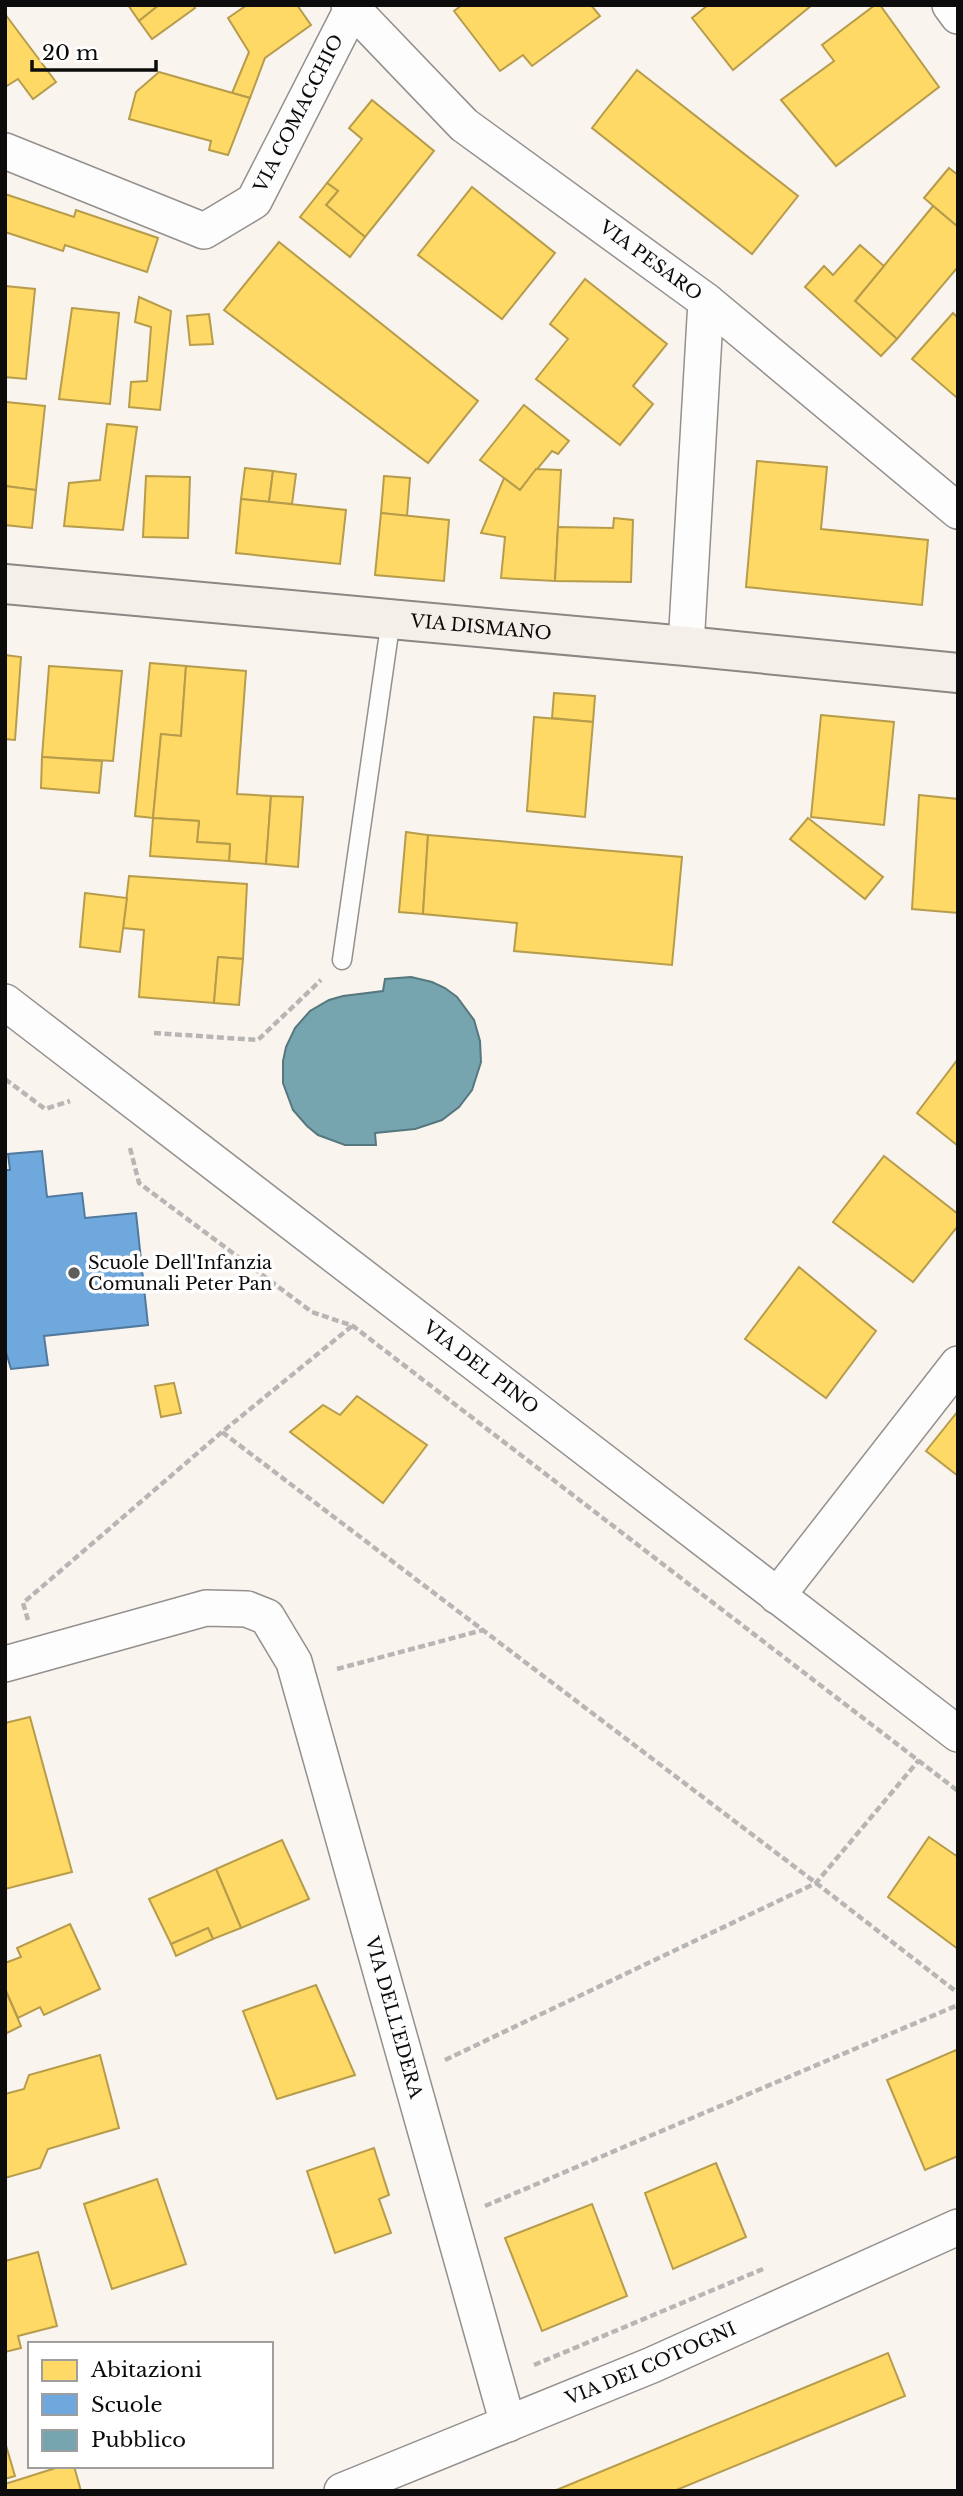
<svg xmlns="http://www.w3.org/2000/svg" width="963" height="2496" font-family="'Libre Baskerville',serif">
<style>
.homes{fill:#ffd966;stroke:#b69c4b;stroke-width:2}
.schools{fill:#6fa8dc;stroke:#51799e;stroke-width:2}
.public{fill:#76a5af;stroke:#56777e;stroke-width:2}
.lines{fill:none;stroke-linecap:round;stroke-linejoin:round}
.lane-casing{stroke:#93908e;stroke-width:21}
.street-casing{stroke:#93908e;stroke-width:38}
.secondary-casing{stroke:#8a8785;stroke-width:42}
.path{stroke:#b7b6b5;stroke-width:4.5;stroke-dasharray:7 3.5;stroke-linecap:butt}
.lane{stroke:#fefdfd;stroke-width:18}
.street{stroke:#fefdfd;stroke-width:35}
.secondary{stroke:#f4efe8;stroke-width:38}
.poi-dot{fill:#5f5d5b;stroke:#fff;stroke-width:2.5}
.labels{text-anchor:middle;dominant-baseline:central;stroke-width:7;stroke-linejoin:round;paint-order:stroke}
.street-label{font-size:18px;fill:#0c0c0c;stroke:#fff}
.poi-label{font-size:18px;fill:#0c0c0c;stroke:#fff;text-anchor:start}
</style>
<rect width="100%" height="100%" fill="#faf4ef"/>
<g class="homes">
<path d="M 128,5 L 159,5 L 139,21 Z"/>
<path d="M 159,5 L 193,5 L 195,8 L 152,39 L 139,21 Z"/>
<path d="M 247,5 L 297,5 L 311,25 L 265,58 L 250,98 L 232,93 L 249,52 L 228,18 Z"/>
<path d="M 462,5 L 591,5 L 600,16 L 532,66 L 523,55 L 500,71 L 454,11 Z"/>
<path d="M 708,5 L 812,5 L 733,70 L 692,18 Z"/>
<path d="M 875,5 L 880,5 L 939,87 L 836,166 L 781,100 L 834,61 L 822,45 Z"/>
<path d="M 5,14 L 56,82 L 33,99 L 18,79 L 5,87 Z"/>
<path d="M 637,70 L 798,196 L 752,254 L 592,128 Z"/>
<path d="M 159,72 L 250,98 L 228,155 L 209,150 L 211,141 L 129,119 L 136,92 Z"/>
<path d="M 372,100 L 434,151 L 365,237 L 326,205 L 338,191 L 327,183 L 362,139 L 349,128 Z"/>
<path d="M 949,168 L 958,175 L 958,227 L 924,198 Z"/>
<path d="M 327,183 L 338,191 L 326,205 L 365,237 L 350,257 L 300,217 Z"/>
<path d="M 472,187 L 555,253 L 502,319 L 418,255 Z"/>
<path d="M 5,194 L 74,217 L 76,210 L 158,238 L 147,272 L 65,245 L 63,251 L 5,232 Z"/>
<path d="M 933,206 L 958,227 L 958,267 L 897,339 L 855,301 Z"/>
<path d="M 279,242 L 478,401 L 428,463 L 224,310 Z"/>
<path d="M 860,245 L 884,266 L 855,301 L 897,339 L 881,356 L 805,287 L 824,266 L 833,275 Z"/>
<path d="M 585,279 L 667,344 L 633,386 L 653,404 L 620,445 L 536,379 L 568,339 L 550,324 Z"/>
<path d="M 5,286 L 35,289 L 26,379 L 5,377 Z"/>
<path d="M 139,297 L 171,311 L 160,410 L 129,407 L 131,382 L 147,381 L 151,327 L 135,322 Z"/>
<path d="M 72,308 L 119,313 L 110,404 L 59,399 Z"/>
<path d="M 953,313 L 958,318 L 958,395 L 956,397 L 912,359 Z"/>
<path d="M 209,314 L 213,344 L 190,345 L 187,316 Z"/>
<path d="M 6,402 L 45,406 L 36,490 L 5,486 Z"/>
<path d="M 524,405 L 569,441 L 558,454 L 552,451 L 520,490 L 480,460 Z"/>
<path d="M 107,424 L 137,427 L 123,530 L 64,526 L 69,483 L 100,480 Z"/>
<path d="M 757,461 L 827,467 L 821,529 L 928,540 L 922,605 L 746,587 Z"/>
<path d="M 245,468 L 273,471 L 269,502 L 241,499 Z"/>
<path d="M 536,469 L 561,470 L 555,581 L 501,578 L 505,537 L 481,533 L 504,478 L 520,490 Z"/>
<path d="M 273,471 L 296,474 L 292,504 L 269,502 Z"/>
<path d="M 146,476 L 190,477 L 188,538 L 143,537 Z"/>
<path d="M 384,476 L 410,478 L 407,516 L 381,513 Z"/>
<path d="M 5,486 L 36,490 L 32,528 L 5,525 Z"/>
<path d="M 241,499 L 346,510 L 340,564 L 236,553 Z"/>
<path d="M 381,513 L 449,520 L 444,581 L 375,575 Z"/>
<path d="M 614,518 L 633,520 L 631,582 L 555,581 L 558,527 L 613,528 Z"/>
<path d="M 5,655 L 21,657 L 15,740 L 5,739 Z"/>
<path d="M 150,663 L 186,666 L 181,736 L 161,734 L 153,818 L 135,816 Z"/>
<path d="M 49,666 L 122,671 L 113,761 L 42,757 Z"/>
<path d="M 186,666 L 246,671 L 237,794 L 271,796 L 266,864 L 229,861 L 230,844 L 197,842 L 199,821 L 153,818 L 161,734 L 181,736 Z"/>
<path d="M 554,693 L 595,696 L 593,722 L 552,718 Z"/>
<path d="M 821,715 L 894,722 L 884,825 L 811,817 Z"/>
<path d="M 534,717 L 593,722 L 585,817 L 527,811 Z"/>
<path d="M 42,757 L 102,761 L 99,793 L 41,788 Z"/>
<path d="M 919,795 L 958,799 L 958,913 L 912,909 Z"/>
<path d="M 271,796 L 303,797 L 298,867 L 266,864 Z"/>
<path d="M 153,818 L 199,821 L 197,842 L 230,844 L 229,861 L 150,856 Z"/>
<path d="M 808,818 L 883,877 L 865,899 L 790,839 Z"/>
<path d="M 406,832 L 428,835 L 423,914 L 399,912 Z"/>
<path d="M 428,835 L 682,857 L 672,965 L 514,951 L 517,923 L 423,914 Z"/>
<path d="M 129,876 L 247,884 L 243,959 L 218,957 L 214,1003 L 139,997 L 144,930 L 123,928 Z"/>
<path d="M 85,893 L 127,898 L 120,952 L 80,947 Z"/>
<path d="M 218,957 L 243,959 L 239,1005 L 214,1003 Z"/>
<path d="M 958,1059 L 958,1146 L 917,1113 Z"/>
<path d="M 884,1156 L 958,1214 L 958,1226 L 913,1282 L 833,1222 Z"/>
<path d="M 799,1267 L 876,1331 L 826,1398 L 745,1339 Z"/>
<path d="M 174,1383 L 181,1413 L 161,1417 L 155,1386 Z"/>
<path d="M 357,1396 L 427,1445 L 383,1503 L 290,1432 L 323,1405 L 340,1415 Z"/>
<path d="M 958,1411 L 958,1476 L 926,1451 Z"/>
<path d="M 30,1717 L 72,1872 L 5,1889 L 5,1723 Z"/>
<path d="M 929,1837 L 958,1857 L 958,1949 L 888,1897 Z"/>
<path d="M 282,1840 L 309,1899 L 241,1928 L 216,1869 Z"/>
<path d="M 216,1869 L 241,1928 L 213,1939 L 208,1928 L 171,1944 L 149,1899 Z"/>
<path d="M 70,1924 L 100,1989 L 44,2015 L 40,2007 L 18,2018 L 5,1989 L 5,1963 L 21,1957 L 17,1948 Z"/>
<path d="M 208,1928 L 213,1939 L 176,1956 L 171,1944 Z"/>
<path d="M 316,1985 L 355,2075 L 277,2099 L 243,2011 Z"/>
<path d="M 5,1989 L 21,2026 L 5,2034 Z"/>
<path d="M 956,2050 L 958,2055 L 958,2156 L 925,2170 L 887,2080 Z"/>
<path d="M 100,2055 L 119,2128 L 48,2149 L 40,2168 L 5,2178 L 5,2094 L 24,2089 L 29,2075 Z"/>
<path d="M 374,2148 L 389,2195 L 379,2199 L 391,2233 L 335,2253 L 307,2171 Z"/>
<path d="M 716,2163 L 746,2237 L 673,2269 L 645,2193 Z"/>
<path d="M 157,2179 L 186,2264 L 112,2289 L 84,2204 Z"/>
<path d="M 592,2204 L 627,2296 L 542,2331 L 505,2238 Z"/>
<path d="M 38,2252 L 57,2326 L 18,2336 L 21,2348 L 5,2352 L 5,2261 Z"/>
<path d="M 888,2353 L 905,2396 L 674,2491 L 554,2491 Z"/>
<path d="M 5,2442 L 15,2476 L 5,2479 Z"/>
<path d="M 62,2466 L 74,2466 L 81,2491 L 5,2491 L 5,2484 Z"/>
</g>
<path class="schools" d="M 42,1151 L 47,1197 L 82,1193 L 85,1218 L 136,1213 L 148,1325 L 44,1336 L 48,1365 L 11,1369 L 5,1349 L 5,1170 L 10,1170 L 8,1154 Z"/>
<path class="public" d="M 411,977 L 432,982 L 445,988 L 457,997 L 474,1020 L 480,1041 L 481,1062 L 472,1090 L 459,1107 L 442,1120 L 415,1129 L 375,1133 L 376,1145 L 345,1145 L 318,1135 L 307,1126 L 293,1110 L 283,1083 L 283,1061 L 286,1047 L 295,1028 L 310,1011 L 329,1000 L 343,996 L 383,991 L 385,979 Z"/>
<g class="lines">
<g class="lane-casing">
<path id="lane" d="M 342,960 L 391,619"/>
</g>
<g class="street-casing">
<g id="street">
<path id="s1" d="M 349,5 L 464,125 L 706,301 L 958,511"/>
<path d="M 950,5 L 958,16"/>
<path id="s2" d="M 5,151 L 204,231 L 254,201 L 352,9 L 357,5"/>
<path d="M 686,646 L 706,301"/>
<path id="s3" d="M 5,1002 L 958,1734"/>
<path d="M 777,1596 L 958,1364"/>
<path id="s4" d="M 5,1664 L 206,1608 L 247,1609 L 267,1617 L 294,1662 L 508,2424"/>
<path id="s5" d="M 342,2491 L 652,2365 L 958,2227"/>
</g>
</g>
<g class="secondary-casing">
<g id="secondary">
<path id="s6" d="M 5,584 L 686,646 L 958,673"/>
</g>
</g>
<g class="path">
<path d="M 154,1033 L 258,1040 L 321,980"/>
<path d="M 5,1079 L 45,1109 L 70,1101"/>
<path d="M 130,1148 L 139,1183 L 312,1312 L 353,1326 L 958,1791"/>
<path d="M 352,1326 L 222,1432 L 816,1883 L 958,1993"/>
<path d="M 28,1620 L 23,1603 L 222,1432"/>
<path d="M 337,1669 L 483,1630"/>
<path d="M 445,2060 L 816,1883 L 919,1760"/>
<path d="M 485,2206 L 958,2005"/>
<path d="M 534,2365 L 763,2269"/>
</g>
<use href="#lane" class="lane"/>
<use href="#street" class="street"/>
<use href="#secondary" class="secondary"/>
</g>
<circle class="poi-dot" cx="74" cy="1273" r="7"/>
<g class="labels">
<g class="street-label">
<text stroke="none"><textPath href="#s2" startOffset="371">VIA COMACCHIO</textPath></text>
<text stroke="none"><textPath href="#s1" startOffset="397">VIA PESARO</textPath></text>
<text stroke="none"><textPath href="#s6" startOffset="478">VIA DISMANO</textPath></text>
<text stroke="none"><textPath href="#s3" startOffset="600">VIA DEL PINO</textPath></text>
<text stroke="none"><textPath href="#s4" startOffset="693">VIA DELL'EDERA</textPath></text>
<text stroke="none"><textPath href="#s5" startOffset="334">VIA DEI COTOGNI</textPath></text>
</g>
<g class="poi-label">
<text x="88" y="1263">Scuole Dell'Infanzia<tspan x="88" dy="21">Comunali Peter Pan</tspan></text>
</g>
</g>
<rect width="963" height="2496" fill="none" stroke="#0c0c0c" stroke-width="14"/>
<rect x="28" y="2342" width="245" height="126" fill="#ffffff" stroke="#9e9e9e" stroke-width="2"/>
<rect x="42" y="2360" width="35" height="21" fill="#ffd966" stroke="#9e9e9e" stroke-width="2"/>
<text x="91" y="2377" font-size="21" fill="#0c0c0c">Abitazioni</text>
<rect x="42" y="2394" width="35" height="21" fill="#6fa8dc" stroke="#9e9e9e" stroke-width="2"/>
<text x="91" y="2412" font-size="21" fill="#0c0c0c">Scuole</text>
<rect x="42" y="2430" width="35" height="21" fill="#76a5af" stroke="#9e9e9e" stroke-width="2"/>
<text x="91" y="2447" font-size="21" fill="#0c0c0c">Pubblico</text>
<path d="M32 60v10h124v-10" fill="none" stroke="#0c0c0c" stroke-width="3.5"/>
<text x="42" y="60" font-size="21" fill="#0c0c0c" stroke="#ffffff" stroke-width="5" paint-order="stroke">20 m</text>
</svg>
